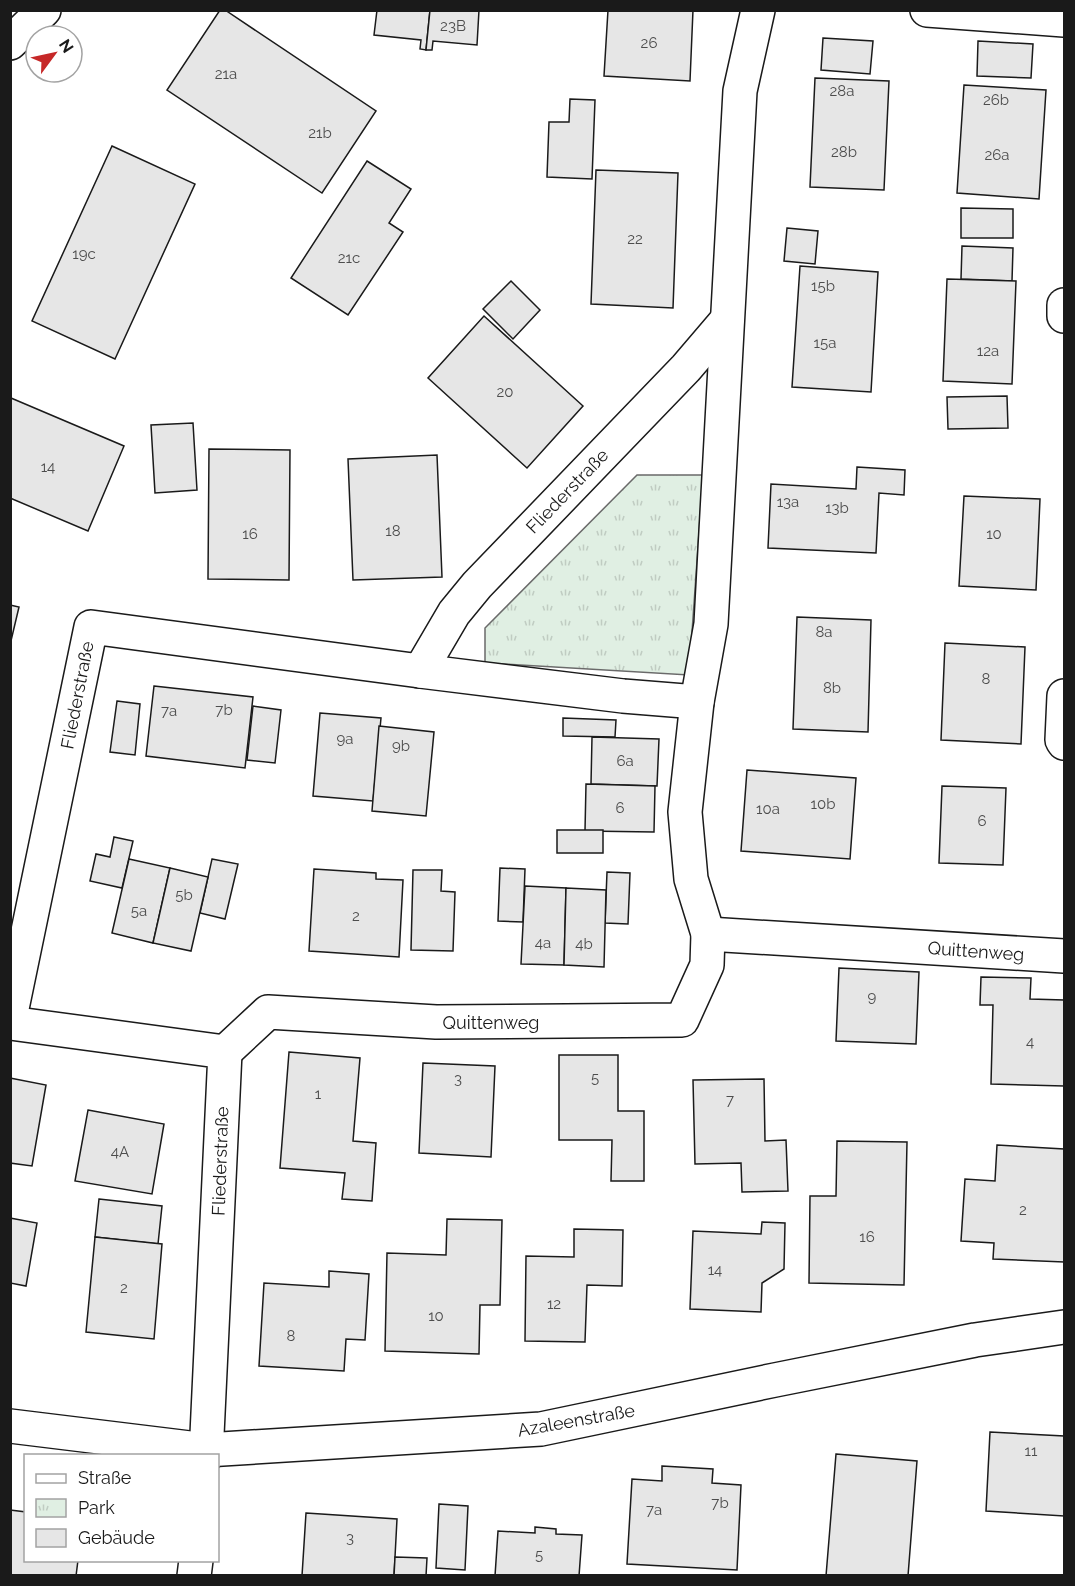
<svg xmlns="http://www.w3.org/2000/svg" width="1075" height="1586" font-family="Raleway,sans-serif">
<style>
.park{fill:url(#park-tufts);stroke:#6a6a6a;stroke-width:1.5}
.building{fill:#e6e6e6;stroke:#1a1a1a;stroke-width:1.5}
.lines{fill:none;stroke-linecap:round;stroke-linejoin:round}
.street-casing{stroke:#1a1a1a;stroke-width:36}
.secondary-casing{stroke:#1a1a1a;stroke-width:36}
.street{stroke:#fff;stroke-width:33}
.secondary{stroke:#fff;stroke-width:33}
.labels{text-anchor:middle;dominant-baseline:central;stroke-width:4.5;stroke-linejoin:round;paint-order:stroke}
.number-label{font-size:15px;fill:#4d4d4d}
.street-label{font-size:18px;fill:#1a1a1a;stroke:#fff}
</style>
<defs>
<pattern id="park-tufts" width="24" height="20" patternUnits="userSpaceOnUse" patternTransform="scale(1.5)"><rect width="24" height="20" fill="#e0efe3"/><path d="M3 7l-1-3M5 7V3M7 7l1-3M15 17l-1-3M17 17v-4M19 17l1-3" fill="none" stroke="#c0ccc2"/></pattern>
</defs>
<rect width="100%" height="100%" fill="#fff"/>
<path class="park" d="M 637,475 L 703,475 L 689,675 L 485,663 L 485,628 Z"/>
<g class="building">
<path d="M 220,10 L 225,10 L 376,111 L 322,193 L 167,90 Z"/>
<path d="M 377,10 L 430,10 L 426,50 L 420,49 L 421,40 L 374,35 Z"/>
<path d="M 430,10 L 479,10 L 477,45 L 433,41 L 432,50 L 426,50 Z"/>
<path d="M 608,10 L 693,10 L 690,81 L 604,76 Z"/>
<path d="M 823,38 L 873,41 L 870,74 L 821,70 Z"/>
<path d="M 978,41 L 1033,44 L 1031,78 L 977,76 Z"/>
<path d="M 815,78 L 889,81 L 884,190 L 810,187 Z"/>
<path d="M 964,85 L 1046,90 L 1039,199 L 957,193 Z"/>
<path d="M 570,99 L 595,100 L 592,179 L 547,177 L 549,122 L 569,122 Z"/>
<path d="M 112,146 L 195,184 L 115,359 L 32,321 Z"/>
<path d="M 367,161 L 411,189 L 389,223 L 403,232 L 348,315 L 291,278 Z"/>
<path d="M 596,170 L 678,173 L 673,308 L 591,304 Z"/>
<path d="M 961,208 L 1013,209 L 1013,238 L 961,238 Z"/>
<path d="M 787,228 L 818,231 L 815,264 L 784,261 Z"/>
<path d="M 962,246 L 1013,248 L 1012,281 L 961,279 Z"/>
<path d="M 800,266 L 878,272 L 871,392 L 792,387 Z"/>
<path d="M 947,279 L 1016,281 L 1012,384 L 943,381 Z"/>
<path d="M 511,281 L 540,310 L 513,339 L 483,309 Z"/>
<path d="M 484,316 L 583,406 L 527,468 L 428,378 Z"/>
<path d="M 1007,396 L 1008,428 L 948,429 L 947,397 Z"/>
<path d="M 11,398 L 124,446 L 88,531 L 10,498 Z"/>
<path d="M 193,423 L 197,490 L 155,493 L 151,425 Z"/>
<path d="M 209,449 L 290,450 L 289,580 L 208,579 Z"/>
<path d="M 437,455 L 442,577 L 353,580 L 348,459 Z"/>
<path d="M 857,467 L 905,470 L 904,495 L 879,493 L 876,553 L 768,548 L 771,484 L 856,489 Z"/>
<path d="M 964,496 L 1040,499 L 1036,590 L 959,586 Z"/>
<path d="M 10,605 L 19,607 L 10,645 Z"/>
<path d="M 797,617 L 871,620 L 868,732 L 793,729 Z"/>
<path d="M 945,643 L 1025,647 L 1021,744 L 941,740 Z"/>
<path d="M 154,686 L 253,697 L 245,768 L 146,756 Z"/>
<path d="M 117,701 L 140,704 L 135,755 L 110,752 Z"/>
<path d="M 253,706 L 281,710 L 275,763 L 247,760 Z"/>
<path d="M 320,713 L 381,718 L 373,801 L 313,796 Z"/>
<path d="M 563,718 L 616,720 L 615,737 L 563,736 Z"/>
<path d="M 379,726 L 434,732 L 426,816 L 372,811 Z"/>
<path d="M 592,737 L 659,739 L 657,786 L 591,784 Z"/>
<path d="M 747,770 L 856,778 L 850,859 L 741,851 Z"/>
<path d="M 586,784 L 655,786 L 654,832 L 585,831 Z"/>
<path d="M 942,786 L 1006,788 L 1003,865 L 939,863 Z"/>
<rect x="557" y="830" width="46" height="23"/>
<path d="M 114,837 L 133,841 L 122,888 L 90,881 L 96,854 L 110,857 Z"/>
<path d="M 129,859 L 170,868 L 153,943 L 112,933 Z"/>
<path d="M 212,859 L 238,864 L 225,919 L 200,913 Z"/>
<path d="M 170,868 L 208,877 L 191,951 L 153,943 Z"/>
<path d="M 500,868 L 525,869 L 523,922 L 498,921 Z"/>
<path d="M 314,869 L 376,873 L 376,879 L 403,880 L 399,957 L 309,951 Z"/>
<path d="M 413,870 L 442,870 L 441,891 L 455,892 L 453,951 L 411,950 Z"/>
<path d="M 607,872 L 630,873 L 628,924 L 605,923 Z"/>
<path d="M 525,886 L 566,888 L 564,965 L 521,964 Z"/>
<path d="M 566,888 L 606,890 L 604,967 L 564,965 Z"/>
<path d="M 839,968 L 919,972 L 916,1044 L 836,1041 Z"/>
<path d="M 981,977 L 1031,978 L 1030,999 L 1064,1000 L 1064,1086 L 991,1084 L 993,1005 L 980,1005 Z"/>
<path d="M 289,1052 L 360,1058 L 353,1141 L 376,1143 L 372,1201 L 342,1199 L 345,1173 L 280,1168 Z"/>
<path d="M 559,1055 L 618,1055 L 618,1111 L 644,1111 L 644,1181 L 611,1181 L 612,1140 L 559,1140 Z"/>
<path d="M 423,1063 L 495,1066 L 491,1157 L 419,1153 Z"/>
<path d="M 10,1078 L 46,1085 L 32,1166 L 10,1163 Z"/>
<path d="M 764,1079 L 765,1141 L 786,1140 L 788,1191 L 742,1192 L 741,1163 L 695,1164 L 693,1080 Z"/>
<path d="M 88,1110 L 164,1124 L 152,1194 L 75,1181 Z"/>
<path d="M 837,1141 L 907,1142 L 904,1285 L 809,1283 L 810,1196 L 836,1196 Z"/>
<path d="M 997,1145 L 1064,1149 L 1064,1262 L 993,1259 L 994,1243 L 961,1241 L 965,1179 L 995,1181 Z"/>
<path d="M 99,1199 L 162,1206 L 158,1244 L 95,1237 Z"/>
<path d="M 10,1218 L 37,1223 L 26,1286 L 10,1283 Z"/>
<path d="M 447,1219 L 502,1220 L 500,1305 L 480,1305 L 479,1354 L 385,1351 L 387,1253 L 446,1255 Z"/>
<path d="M 762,1222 L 785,1223 L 784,1269 L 762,1283 L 761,1312 L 690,1309 L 693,1231 L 761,1234 Z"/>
<path d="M 574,1229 L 623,1230 L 622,1286 L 587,1285 L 585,1342 L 525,1341 L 526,1256 L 574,1257 Z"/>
<path d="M 95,1237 L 162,1244 L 154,1339 L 86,1332 Z"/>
<path d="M 329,1271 L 369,1274 L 365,1340 L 346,1339 L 344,1371 L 259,1366 L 264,1283 L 329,1287 Z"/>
<path d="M 990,1432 L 1064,1436 L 1064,1516 L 986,1511 Z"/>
<path d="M 836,1454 L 917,1461 L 908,1576 L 826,1576 Z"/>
<path d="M 662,1466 L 713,1469 L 712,1483 L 741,1485 L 737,1570 L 627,1564 L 632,1479 L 662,1481 Z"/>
<path d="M 439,1504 L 468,1506 L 465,1570 L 436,1568 Z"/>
<path d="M 10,1510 L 26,1512 L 26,1560 L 78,1560 L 76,1576 L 10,1576 Z"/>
<path d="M 306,1513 L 397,1519 L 394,1576 L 302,1576 Z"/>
<path d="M 535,1527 L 556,1529 L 556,1534 L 582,1535 L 579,1576 L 495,1576 L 498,1531 L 535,1533 Z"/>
<path d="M 395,1557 L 427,1558 L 426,1576 L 394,1576 Z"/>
</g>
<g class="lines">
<g class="street-casing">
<g id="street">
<path d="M 927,10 L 1064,20"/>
<path d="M 1064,305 L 1064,316"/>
<path d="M 420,671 L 623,696 L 697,702"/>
<path d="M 1064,696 L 1062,740 L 1064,743"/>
<path d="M 708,934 L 1064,956"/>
<path d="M 10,1018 L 91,627 L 420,671 L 454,613 L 477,585 L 686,368 L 727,320"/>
<path d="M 10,1023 L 225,1052 L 206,1456"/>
<path d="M 225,1052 L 268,1012 L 436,1022 L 682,1020 L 707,965 L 708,934 L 691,879 L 685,812 L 697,702 L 711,624 L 740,91 L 758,10"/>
<path d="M 10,1426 L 206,1450 L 541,1429 L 775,1380 L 975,1340 L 1064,1327"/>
<path d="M 194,1576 L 196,1560"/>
</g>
</g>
<g class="secondary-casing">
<path id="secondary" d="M 10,43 L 44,10"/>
</g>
<use href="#street" class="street"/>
<use href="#secondary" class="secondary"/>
</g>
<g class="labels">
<g class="number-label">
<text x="453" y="26">23B</text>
<text x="649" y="43">26</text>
<text x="226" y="74">21a</text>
<text x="842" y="91">28a</text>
<text x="996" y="100">26b</text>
<text x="320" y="133">21b</text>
<text x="844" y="152">28b</text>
<text x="997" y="155">26a</text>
<text x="635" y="239">22</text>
<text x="84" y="254">19c</text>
<text x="349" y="258">21c</text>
<text x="823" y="286">15b</text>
<text x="825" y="343">15a</text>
<text x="988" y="351">12a</text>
<text x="505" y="392">20</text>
<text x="48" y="467">14</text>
<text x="788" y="502">13a</text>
<text x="837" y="508">13b</text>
<text x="393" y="531">18</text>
<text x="250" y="534">16</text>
<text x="994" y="534">10</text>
<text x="824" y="632">8a</text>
<text x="986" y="679">8</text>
<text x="832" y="688">8b</text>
<text x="224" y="710">7b</text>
<text x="169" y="711">7a</text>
<text x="345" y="739">9a</text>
<text x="401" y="746">9b</text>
<text x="625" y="761">6a</text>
<text x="823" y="804">10b</text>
<text x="620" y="808">6</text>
<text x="768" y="809">10a</text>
<text x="982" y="821">6</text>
<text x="184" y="895">5b</text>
<text x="139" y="911">5a</text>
<text x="356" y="916">2</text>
<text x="543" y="943">4a</text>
<text x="584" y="944">4b</text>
<text x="872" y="997">9</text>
<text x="1030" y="1042">4</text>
<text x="595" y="1078">5</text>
<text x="458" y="1079">3</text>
<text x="318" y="1094">1</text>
<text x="730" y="1100">7</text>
<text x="120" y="1152">4A</text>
<text x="1023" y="1210">2</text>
<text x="867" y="1237">16</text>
<text x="715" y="1270">14</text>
<text x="124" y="1288">2</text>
<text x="554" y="1304">12</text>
<text x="436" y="1316">10</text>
<text x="291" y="1336">8</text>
<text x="1031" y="1451">11</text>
<text x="720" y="1503">7b</text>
<text x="654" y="1510">7a</text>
<text x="350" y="1538">3</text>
<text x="539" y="1555">5</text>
</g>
<g class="street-label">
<text transform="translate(567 491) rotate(-46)">Fliederstraße</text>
<text transform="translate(77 695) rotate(-79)">Fliederstraße</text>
<text transform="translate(976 951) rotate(4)">Quittenweg</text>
<text x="491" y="1022">Quittenweg</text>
<text transform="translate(220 1161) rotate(-88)">Fliederstraße</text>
<text transform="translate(576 1420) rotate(-10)">Azaleenstraße</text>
</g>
</g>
<rect width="1075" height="1586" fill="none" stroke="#1a1a1a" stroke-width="24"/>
<rect x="24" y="1454" width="195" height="108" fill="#ffffff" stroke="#a3a3a3" stroke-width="1.5"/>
<rect x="36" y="1474" width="30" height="9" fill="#ffffff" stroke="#a3a3a3" stroke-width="1.5"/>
<text x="78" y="1484" font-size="18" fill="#1a1a1a">Straße</text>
<rect x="36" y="1499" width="30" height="18" fill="url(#park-tufts)" stroke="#a3a3a3" stroke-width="1.5"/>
<text x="78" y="1514" font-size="18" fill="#1a1a1a">Park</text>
<rect x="36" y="1529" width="30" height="18" fill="#e6e6e6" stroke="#a3a3a3" stroke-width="1.5"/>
<text x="78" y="1544" font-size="18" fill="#1a1a1a">Gebäude</text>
<g transform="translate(54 54) rotate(57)"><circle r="28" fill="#ffffff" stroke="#a3a3a3" stroke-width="1.5"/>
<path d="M0-4.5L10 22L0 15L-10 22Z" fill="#c62828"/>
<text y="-9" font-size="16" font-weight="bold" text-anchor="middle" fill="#1a1a1a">N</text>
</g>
</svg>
